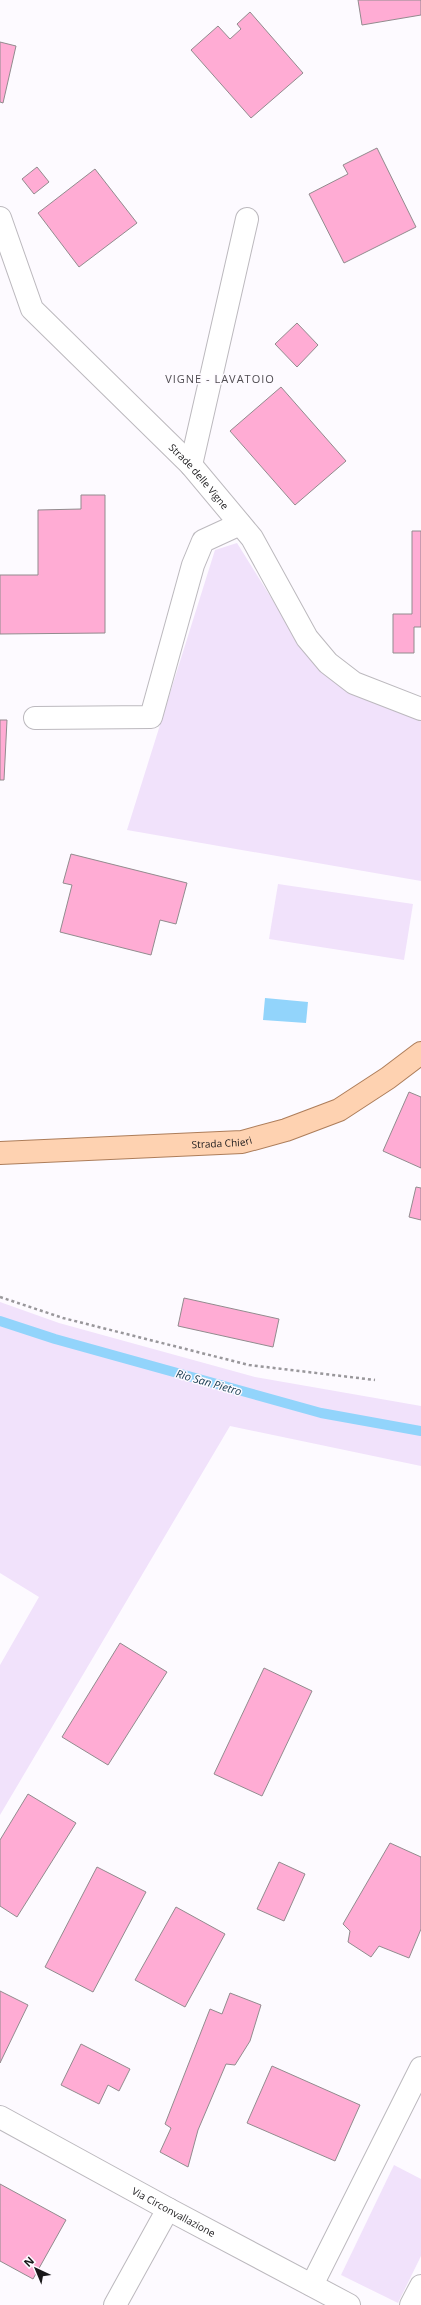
<svg xmlns="http://www.w3.org/2000/svg" width="421" height="2305" font-family="'Open Sans',sans-serif">
<style>
.green{fill:#f1e2fb}
.water{fill:#92d4fb}
.lines{fill:none;stroke-linecap:round;stroke-linejoin:round}
.stream{stroke:#92d4fb;stroke-width:10}
.building{fill:#ffacd4;stroke:#928b8e}
.minor-casing{stroke:#bcb9be;stroke-width:24}
.major-casing{stroke:#ad7d5a;stroke-width:24}
.path{stroke:#99979b;stroke-width:2.5;stroke-dasharray:3 3;stroke-linecap:butt}
.minor{stroke:#fff;stroke-width:22}
.major{stroke:#fed2b1;stroke-width:22}
.labels{text-anchor:middle;dominant-baseline:central;stroke-width:3;stroke-linejoin:round;paint-order:stroke}
.street-label{font-size:10px;fill:#19181a;stroke:#fdfaff}
.neighbourhood-label{font-size:11px;letter-spacing:1px;fill:#4f4c51;stroke:#fdfaff}
.water-label{font-size:11px;font-style:italic;fill:#12384c;stroke:#fdfaff}
</style>
<rect width="100%" height="100%" fill="#fdfaff"/>
<g class="green">
<path d="M 237,543 L 305,652 L 421,719 L 421,881 L 127,830 L 215,550 Z"/>
<path d="M 278,884 L 413,904 L 404,960 L 269,939 Z"/>
<path d="M 0,1302 L 59,1323 L 255,1377 L 421,1406 L 421,1466 L 230,1426 L 0,1815 L 0,1665 L 39,1597 L 0,1573 Z"/>
<path d="M 394,2165 L 421,2179 L 421,2256 L 398,2303 L 341,2275 Z"/>
</g>
<path class="water" d="M 265,998 L 308,1002 L 306,1023 L 263,1020 Z"/>
<g class="lines">
<path class="stream" d="M 0,1321 L 55,1339 L 321,1413 L 421,1431"/>
</g>
<g class="building">
<path d="M 358,0 L 421,0 L 421,15 L 362,25 Z"/>
<path d="M 250,12 L 303,73 L 251,118 L 191,50 L 218,26 L 230,39 L 241,29 L 237,24 Z"/>
<path d="M 0,42 L 16,46 L 3,103 L 0,102 Z"/>
<path d="M 377,148 L 416,227 L 344,263 L 309,194 L 348,174 L 343,165 Z"/>
<path d="M 37,167 L 49,182 L 34,194 L 22,179 Z"/>
<path d="M 95,169 L 137,223 L 79,267 L 38,213 Z"/>
<path d="M 297,323 L 318,345 L 297,367 L 275,344 Z"/>
<path d="M 281,387 L 346,461 L 295,505 L 230,431 Z"/>
<path d="M 81,495 L 105,495 L 105,633 L 0,634 L 0,575 L 38,575 L 38,510 L 81,509 Z"/>
<path d="M 412,531 L 421,531 L 421,627 L 414,627 L 414,653 L 393,653 L 393,614 L 412,614 Z"/>
<path d="M 0,720 L 7,720 L 4,780 L 0,780 Z"/>
<path d="M 71,854 L 187,883 L 176,924 L 160,920 L 151,955 L 60,932 L 72,885 L 63,883 Z"/>
<path d="M 409,1092 L 421,1097 L 421,1168 L 383,1151 Z"/>
<path d="M 416,1187 L 421,1188 L 421,1220 L 409,1217 Z"/>
<path d="M 184,1298 L 279,1319 L 273,1347 L 178,1326 Z"/>
<path d="M 120,1643 L 167,1672 L 108,1765 L 62,1737 Z"/>
<path d="M 264,1668 L 312,1691 L 262,1796 L 214,1774 Z"/>
<path d="M 28,1794 L 76,1823 L 17,1917 L 0,1906 L 0,1840 Z"/>
<path d="M 390,1843 L 421,1857 L 421,1929 L 409,1958 L 379,1946 L 371,1957 L 348,1942 L 350,1931 L 343,1924 Z"/>
<path d="M 279,1862 L 305,1874 L 284,1921 L 257,1909 Z"/>
<path d="M 97,1867 L 146,1892 L 93,1992 L 45,1967 Z"/>
<path d="M 176,1907 L 225,1934 L 185,2007 L 135,1980 Z"/>
<path d="M 0,1991 L 28,2005 L 0,2063 Z"/>
<path d="M 230,1993 L 261,2005 L 250,2041 L 235,2065 L 226,2064 L 198,2130 L 188,2167 L 160,2152 L 171,2128 L 165,2124 L 210,2009 L 222,2014 Z"/>
<path d="M 81,2044 L 130,2069 L 119,2091 L 108,2085 L 99,2104 L 61,2085 Z"/>
<path d="M 272,2066 L 360,2105 L 335,2161 L 247,2123 Z"/>
<path d="M 0,2184 L 66,2220 L 33,2279 L 0,2261 Z"/>
</g>
<g class="lines">
<g class="minor-casing">
<g id="minor">
<path id="s1" d="M 0,218 L 32,309 L 191,465 L 252,538 L 307,638 L 328,663 L 354,683 L 421,709"/>
<path d="M 191,465 L 247,219"/>
<path d="M 35,718 L 151,717 L 193,565 L 203,541 L 240,524"/>
<path id="s2" d="M 0,2117 L 168,2209 L 349,2305"/>
<path d="M 312,2285 L 421,2068"/>
<path d="M 115,2305 L 168,2209"/>
<path d="M 411,2305 L 421,2286"/>
</g>
</g>
<g class="major-casing">
<g id="major">
<path id="s3" d="M 0,1153 L 242,1142 L 286,1130 L 339,1110 L 388,1078 L 421,1053"/>
</g>
</g>
<path class="path" d="M 0,1297 L 63,1318 L 249,1365 L 375,1380"/>
<use href="#minor" class="minor"/>
<use href="#major" class="major"/>
</g>
<g class="labels">
<g class="street-label">
<text stroke="none"><textPath href="#s1" startOffset="333">Strade delle Vigne</textPath></text>
<text stroke="none"><textPath href="#s3" startOffset="222">Strada Chieri</textPath></text>
<text stroke="none"><textPath href="#s2" startOffset="198">Via Circonvallazione</textPath></text>
</g>
<g class="neighbourhood-label">
<text x="220" y="378">VIGNE - LAVATOIO</text>
</g>
<g class="water-label">
<text transform="translate(209 1382) rotate(16)">Rio San Pietro</text>
</g>
</g>
<g transform="translate(36 2269) rotate(316)" stroke="#fdfaff" stroke-width="3" paint-order="stroke">
<path d="M0-3L7 15L0 10L-7 15Z" fill="#19181a"/>
<text y="-6" font-size="11" font-weight="bold" text-anchor="middle" fill="#19181a">N</text>
</g>
</svg>
